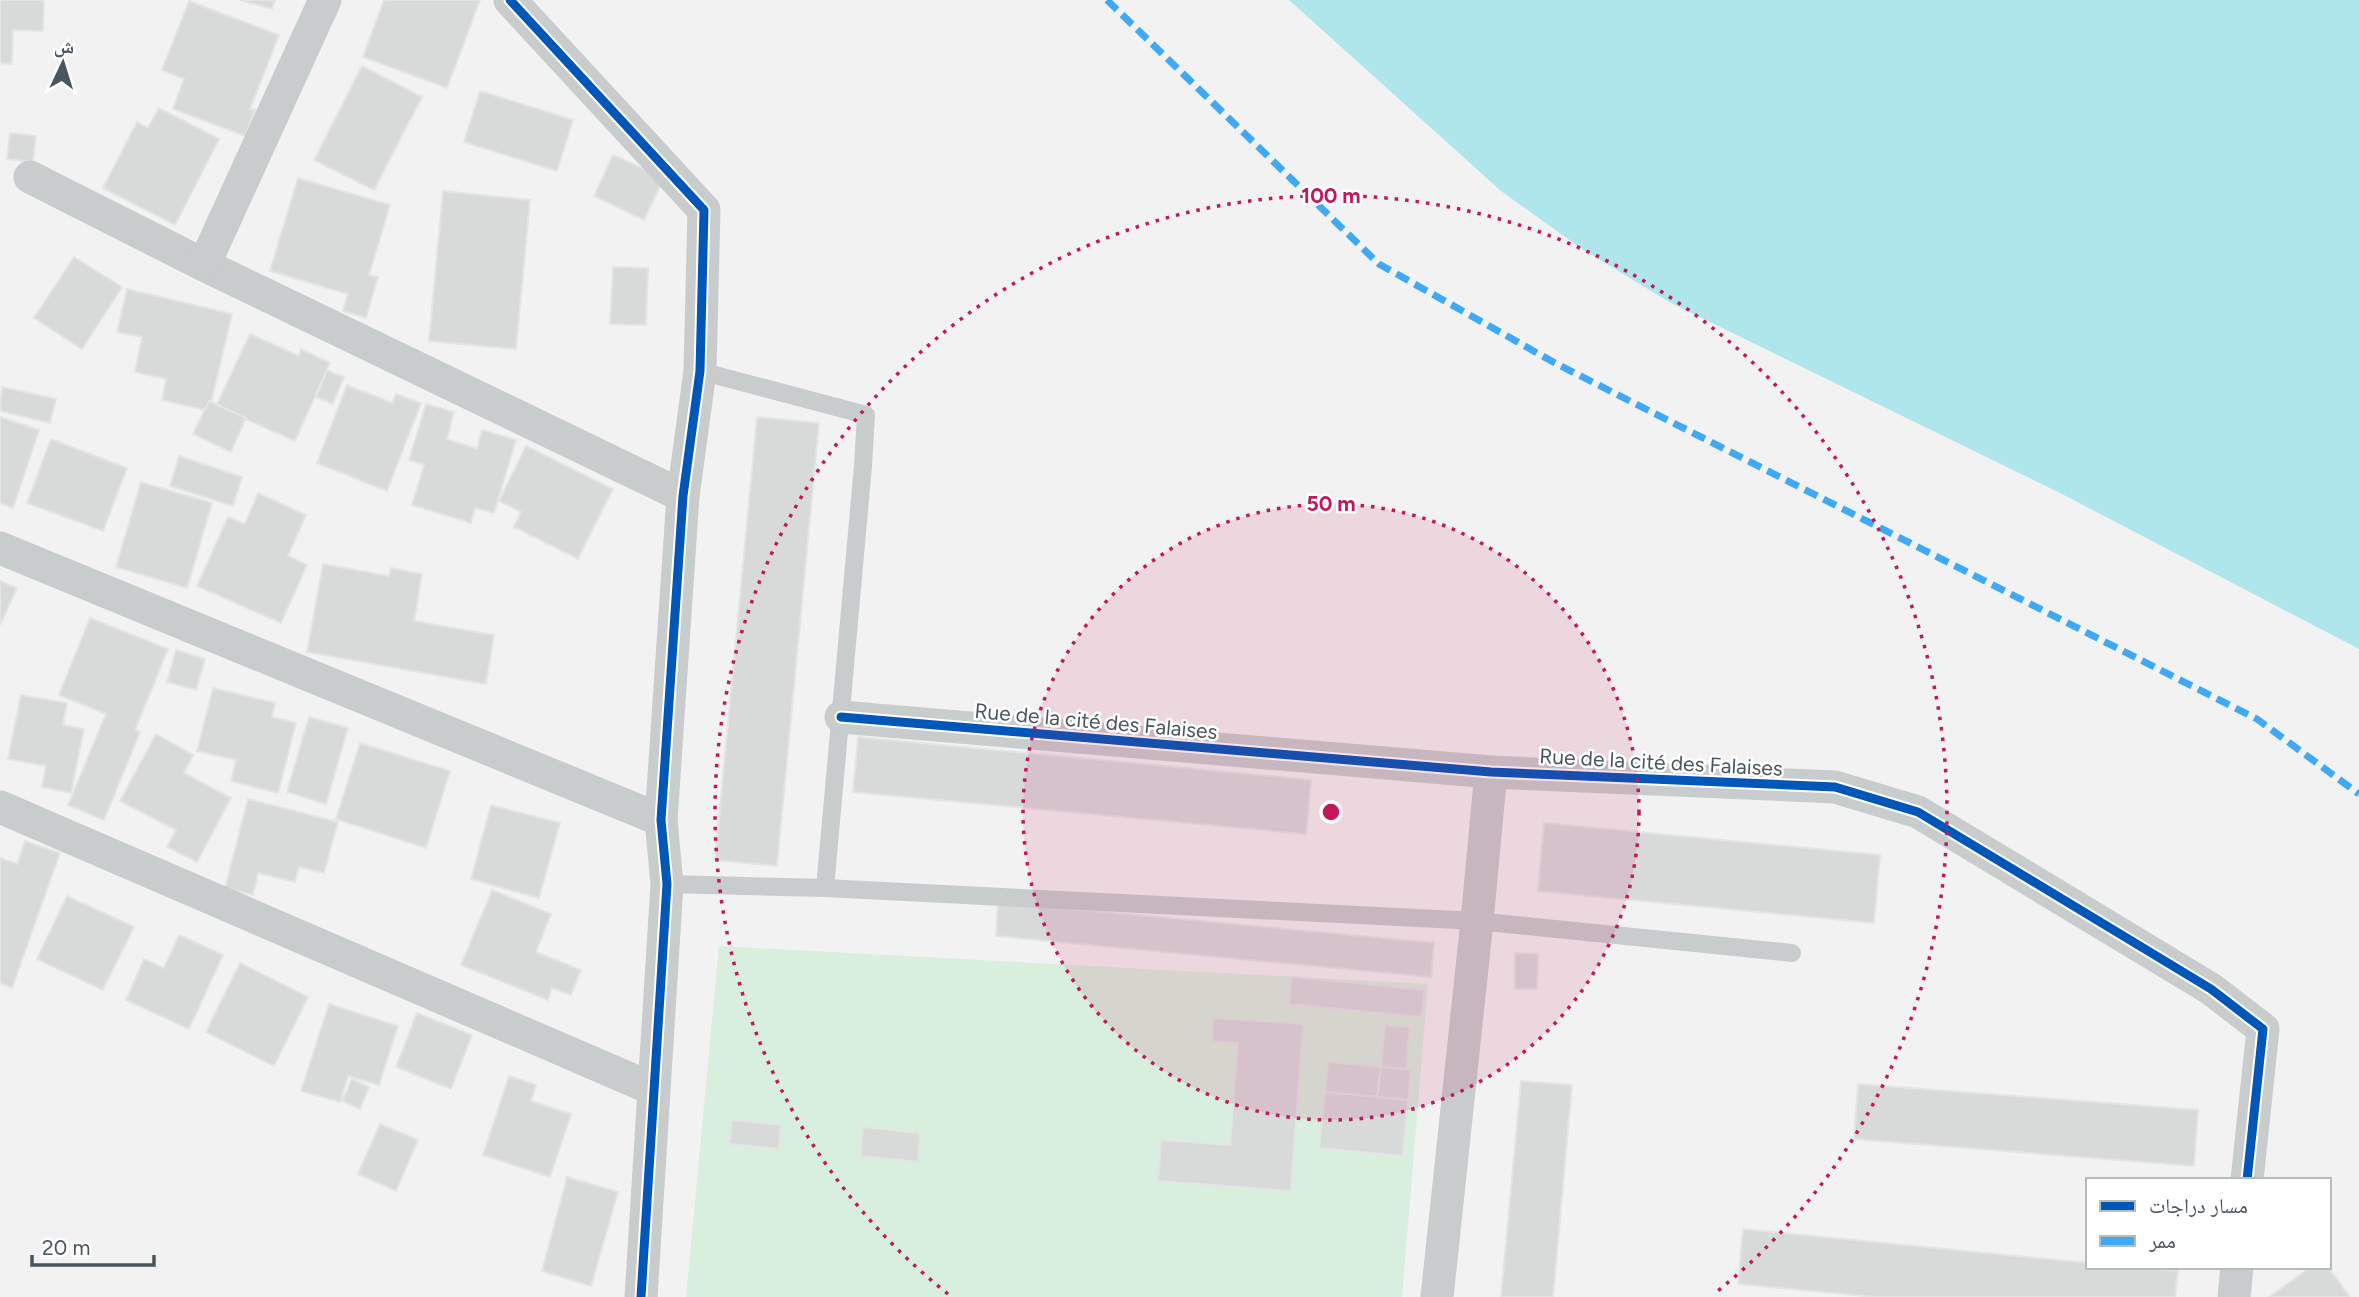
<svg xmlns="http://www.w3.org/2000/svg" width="2359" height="1297" font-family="Figtree,'Noto Naskh Arabic',sans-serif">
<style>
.green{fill:#d8efde}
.water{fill:#afe6eb}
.building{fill:#d8dada;stroke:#e3e4e4;stroke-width:2}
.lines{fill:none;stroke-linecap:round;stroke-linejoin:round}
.lane{stroke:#c9cccd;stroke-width:18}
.street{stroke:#c9cccd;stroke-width:33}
.quiet{stroke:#3fa9f5;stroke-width:7;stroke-dasharray:14 7;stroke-linecap:butt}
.cycleway-casing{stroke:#fff;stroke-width:13}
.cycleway{stroke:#0057b8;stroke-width:9}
.ring{fill:none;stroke:#c2185b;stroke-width:3.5;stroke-dasharray:3.5 7}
.labels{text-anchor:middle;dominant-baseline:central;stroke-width:5;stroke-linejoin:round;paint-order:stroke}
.street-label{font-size:21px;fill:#49565d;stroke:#fff}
.centre{fill:#c2185b;stroke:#fff;stroke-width:3.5}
.ring-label{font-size:21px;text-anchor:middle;font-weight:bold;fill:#c2185b;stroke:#fff;stroke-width:5;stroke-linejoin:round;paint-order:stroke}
</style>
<rect width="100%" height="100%" fill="#f2f2f2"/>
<path class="green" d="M 719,946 L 1428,984 L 1402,1297 L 686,1297 Z"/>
<path class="water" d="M 1289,0 L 2359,0 L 2359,649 L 2062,494 L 1671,303 L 1582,249 L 1501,191 Z"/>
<g class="building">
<path d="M 0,0 L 44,0 L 43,31 L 13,30 L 12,64 L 0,63 Z"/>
<path d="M 240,0 L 275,0 L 272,9 Z"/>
<path d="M 384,0 L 480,0 L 447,88 L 363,57 Z"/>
<path d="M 189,1 L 279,35 L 250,109 L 255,110 L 245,136 L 173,109 L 184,79 L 162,70 Z"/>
<path d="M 362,66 L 422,97 L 374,190 L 314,160 Z"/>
<path d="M 480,91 L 573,120 L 557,171 L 464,142 Z"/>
<path d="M 159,108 L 219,139 L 175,225 L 103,188 L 137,122 L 148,128 Z"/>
<path d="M 10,133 L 36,136 L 33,162 L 7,159 Z"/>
<path d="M 613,155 L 664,178 L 644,220 L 594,196 Z"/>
<path d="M 298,178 L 390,205 L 369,275 L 378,277 L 366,318 L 343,311 L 348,294 L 270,271 Z"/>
<path d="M 443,191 L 530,200 L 516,349 L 429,341 Z"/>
<path d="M 74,257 L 122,287 L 82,349 L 34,318 Z"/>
<path d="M 613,267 L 648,268 L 646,325 L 610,324 Z"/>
<path d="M 127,289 L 232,314 L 209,411 L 162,400 L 166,379 L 135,372 L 142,337 L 117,332 Z"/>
<path d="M 250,334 L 299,356 L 301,349 L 330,363 L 295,441 L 216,406 Z"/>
<path d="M 327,370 L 344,377 L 333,404 L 316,397 Z"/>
<path d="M 347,385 L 392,403 L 396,394 L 421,403 L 387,491 L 317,463 Z"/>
<path d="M 2,387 L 56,399 L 50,423 L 0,411 Z"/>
<path d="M 209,401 L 246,418 L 231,452 L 193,434 Z"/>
<path d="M 426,404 L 454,412 L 447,439 L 477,449 L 482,430 L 516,440 L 494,513 L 475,508 L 471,523 L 412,505 L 424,465 L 409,460 Z"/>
<path d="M 0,417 L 39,430 L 13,508 L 0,503 Z"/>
<path d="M 757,417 L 819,423 L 777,866 L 715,860 Z"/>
<path d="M 51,439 L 127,468 L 103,531 L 27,503 Z"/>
<path d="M 526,446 L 613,489 L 578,559 L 514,527 L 521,512 L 499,501 Z"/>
<path d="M 179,456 L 242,477 L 233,506 L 170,486 Z"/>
<path d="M 141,482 L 212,503 L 187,588 L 116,567 Z"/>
<path d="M 258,493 L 306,515 L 288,556 L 307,565 L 281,623 L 197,586 L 228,517 L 245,524 Z"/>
<path d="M 323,564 L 389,576 L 391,568 L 422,574 L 414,621 L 494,635 L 486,684 L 307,652 Z"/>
<path d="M 0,581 L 17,588 L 0,625 Z"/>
<path d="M 90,618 L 168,649 L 135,730 L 140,732 L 104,820 L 68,805 L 106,714 L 59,695 Z"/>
<path d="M 176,650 L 205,659 L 196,690 L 167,682 Z"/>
<path d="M 213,688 L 275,703 L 272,717 L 296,723 L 278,793 L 231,781 L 236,760 L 197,751 Z"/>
<path d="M 21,695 L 67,703 L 63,725 L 84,729 L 71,793 L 42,787 L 46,766 L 8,759 Z"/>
<path d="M 309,717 L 348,728 L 326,804 L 287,792 Z"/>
<path d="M 156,734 L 193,755 L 184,773 L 231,798 L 197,862 L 167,847 L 176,830 L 120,801 Z"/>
<path d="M 858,737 L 1311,780 L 1306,834 L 853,792 Z"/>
<path d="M 360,743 L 450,771 L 426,848 L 336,819 Z"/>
<path d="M 248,799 L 338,822 L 324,873 L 299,867 L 295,882 L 258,873 L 253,895 L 225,888 Z"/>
<path d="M 491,805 L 560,823 L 539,898 L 471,879 Z"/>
<path d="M 1544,823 L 1880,855 L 1874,923 L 1538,891 Z"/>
<path d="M 25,841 L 60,853 L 12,988 L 0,983 L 0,858 L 17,864 Z"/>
<path d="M 492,890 L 551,914 L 536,952 L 581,970 L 571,995 L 552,988 L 548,1000 L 461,965 Z"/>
<path d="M 67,896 L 134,927 L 103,990 L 37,959 Z"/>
<path d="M 998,902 L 1434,943 L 1431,977 L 996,936 Z"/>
<path d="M 179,935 L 223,955 L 189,1029 L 126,1000 L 144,959 L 164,968 Z"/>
<path d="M 1515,953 L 1538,954 L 1537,989 L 1515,989 Z"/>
<path d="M 240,963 L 308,997 L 274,1066 L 206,1032 Z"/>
<path d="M 1292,977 L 1425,990 L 1422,1017 L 1289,1004 Z"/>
<path d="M 329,1004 L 398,1026 L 379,1085 L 348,1076 L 340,1102 L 301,1091 Z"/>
<path d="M 417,1013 L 472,1035 L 451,1089 L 396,1067 Z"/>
<path d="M 1213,1018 L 1303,1024 L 1291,1191 L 1158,1181 L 1161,1140 L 1230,1145 L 1238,1043 L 1212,1041 Z"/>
<path d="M 1385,1025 L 1410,1027 L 1406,1069 L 1381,1067 Z"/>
<path d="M 1328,1062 L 1381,1067 L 1377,1097 L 1325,1092 Z"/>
<path d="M 1381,1067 L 1411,1070 L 1408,1100 L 1377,1097 Z"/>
<path d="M 509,1076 L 536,1085 L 531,1101 L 571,1114 L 550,1177 L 483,1155 Z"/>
<path d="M 352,1079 L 369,1087 L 360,1109 L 342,1101 Z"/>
<path d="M 1521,1081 L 1572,1085 L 1553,1297 L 1501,1297 Z"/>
<path d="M 1858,1084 L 2198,1110 L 2194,1166 L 1854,1139 Z"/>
<path d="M 1325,1092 L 1408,1100 L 1403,1156 L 1319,1148 Z"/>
<path d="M 732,1120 L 781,1125 L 779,1149 L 729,1144 Z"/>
<path d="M 380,1124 L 418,1140 L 396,1191 L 358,1174 Z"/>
<path d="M 863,1127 L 920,1133 L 918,1162 L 860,1156 Z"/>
<path d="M 567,1177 L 618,1192 L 591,1286 L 542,1271 Z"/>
<path d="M 1743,1229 L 2088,1263 L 2088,1267 L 2136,1267 L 2178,1271 L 2175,1297 L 1875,1297 L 1738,1284 Z"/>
<path d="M 2311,1267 L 2328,1267 L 2350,1297 L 2269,1297 Z"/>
</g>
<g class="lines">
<g class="lane">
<path d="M 667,884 L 825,888 L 863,466 L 866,415 L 700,371"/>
<path d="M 825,888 L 1477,921 L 1792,953"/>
</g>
<g class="street">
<path d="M 510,0 L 704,210 L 700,371 L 683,496 L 661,820 L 667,884 L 641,1297"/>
<path d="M 30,177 L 204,265 L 683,496"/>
<path d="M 204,265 L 325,0"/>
<path d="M 0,548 L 661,820"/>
<path d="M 841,717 L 1491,772 L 1835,787 L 1918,812 L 2211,989 L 2263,1029 L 2247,1180"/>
<path d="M 0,807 L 653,1089"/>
<path d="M 1437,1297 L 1477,921 L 1491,772"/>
<path d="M 2234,1297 L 2237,1267"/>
</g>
<path class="quiet" d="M 1107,0 L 1379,264 L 1555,363 L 2257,719 L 2359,794"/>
<g class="cycleway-casing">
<g id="cycleway">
<path d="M 510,0 L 704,210 L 700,371 L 683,496 L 661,820 L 667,884 L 641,1297"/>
<path d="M 841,717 L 1491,772 L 1835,787 L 1918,812 L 2211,989 L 2263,1029 L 2247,1180"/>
</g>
</g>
<use href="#cycleway" class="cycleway"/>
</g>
<circle cx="1331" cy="812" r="308" fill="#c2185b" fill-opacity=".12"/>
<g class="ring">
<circle cx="1331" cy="812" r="308"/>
<path d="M948 1294A616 616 0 1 1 1714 1294"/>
</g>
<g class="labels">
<g class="street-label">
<text transform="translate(1096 721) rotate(5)">Rue de la cité des Falaises</text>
<text transform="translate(1661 762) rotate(3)">Rue de la cité des Falaises</text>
</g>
</g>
<circle cx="1331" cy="812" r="10" class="centre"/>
<g class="ring-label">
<text x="1331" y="203">100 m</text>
<text x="1331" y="511">50 m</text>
</g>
<rect x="2086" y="1178" width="245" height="91" fill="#ffffff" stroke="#b6bbbe" stroke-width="2"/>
<rect x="2100" y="1201" width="35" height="10" fill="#0057b8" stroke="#b6bbbe" stroke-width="2"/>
<text x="2149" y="1213" font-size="21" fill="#49565d">مسار دراجات</text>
<rect x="2100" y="1236" width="35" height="10" fill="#3fa9f5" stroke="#b6bbbe" stroke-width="2"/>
<text x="2149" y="1248" font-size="21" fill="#49565d">ممر</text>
<g transform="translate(63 63) rotate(4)" stroke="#ffffff" stroke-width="5" paint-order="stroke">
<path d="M0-5L12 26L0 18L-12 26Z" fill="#49565d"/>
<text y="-10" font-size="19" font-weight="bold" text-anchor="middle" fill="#49565d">ش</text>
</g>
<path d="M32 1255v10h122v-10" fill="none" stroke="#49565d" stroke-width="3.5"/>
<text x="42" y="1255" font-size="21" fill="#49565d" stroke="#ffffff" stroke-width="5" paint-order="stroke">20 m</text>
</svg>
